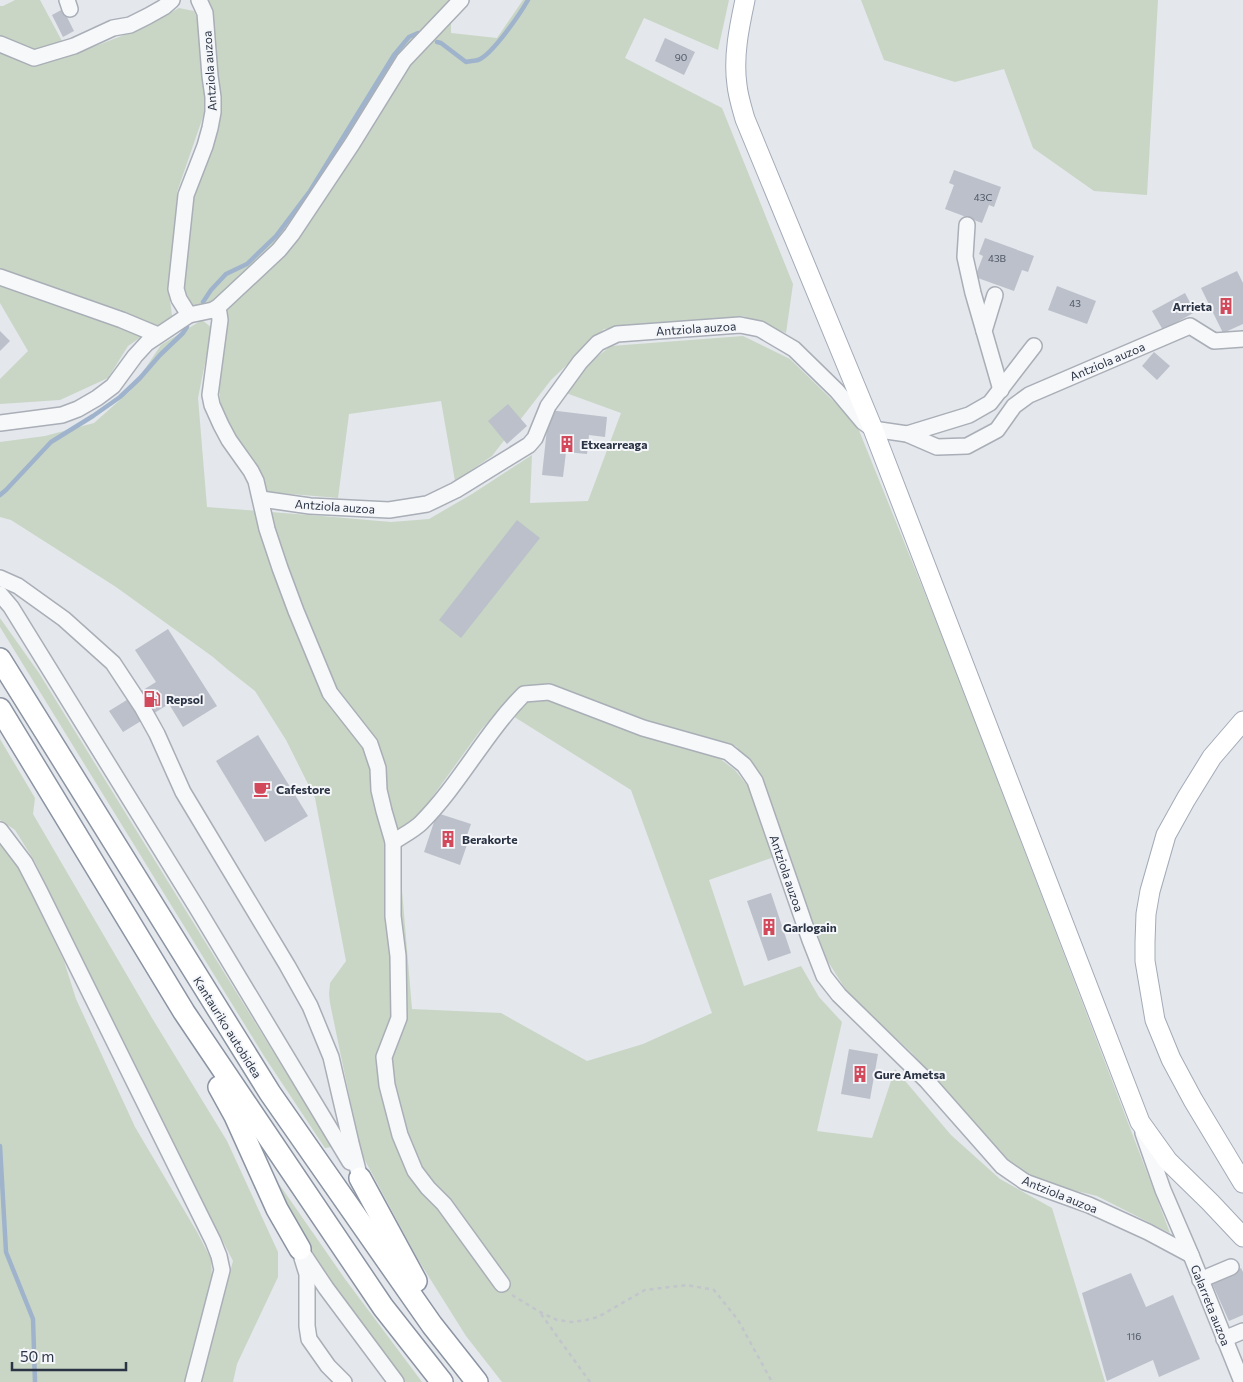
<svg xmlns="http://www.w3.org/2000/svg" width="1243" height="1382" font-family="Commissioner,sans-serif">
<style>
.green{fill:#c9d6c5;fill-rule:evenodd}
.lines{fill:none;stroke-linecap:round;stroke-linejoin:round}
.stream{stroke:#9fb4cc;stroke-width:4.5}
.building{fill:#bbc0ca}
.minor-casing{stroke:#a9aeb7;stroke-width:18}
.major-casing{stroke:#a3abb8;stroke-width:21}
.highway-casing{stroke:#8b94a3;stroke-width:24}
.path{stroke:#c2c5cb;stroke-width:2.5;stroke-dasharray:4 4;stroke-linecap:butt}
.minor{stroke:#f7f8fa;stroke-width:15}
.major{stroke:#fff;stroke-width:19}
.highway{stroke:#fff;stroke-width:21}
.labels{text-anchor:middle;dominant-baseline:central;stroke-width:4;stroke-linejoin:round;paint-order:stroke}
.number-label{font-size:10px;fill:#4f5766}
.street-label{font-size:12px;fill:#2b3445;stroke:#f4f6f9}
.poi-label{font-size:12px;font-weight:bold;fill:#2b3445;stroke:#f4f6f9;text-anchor:start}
</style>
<rect width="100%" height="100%" fill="#e4e7ec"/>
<g class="green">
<path d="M 15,0 L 40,0 L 70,56 L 142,28 L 179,8 L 194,11 L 200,24 L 205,111 L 177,192 L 176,245 L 169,291 L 172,316 L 128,346 L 108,378 L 60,400 L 0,404 L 0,379 L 28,351 L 0,303 L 0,6 L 3,6 Z"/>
<path d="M 205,0 L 451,0 L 451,33 L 497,38 L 523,0 L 729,0 L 718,50 L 644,18 L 625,58 L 722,108 L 793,284 L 786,333 L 743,316 L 604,329 L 551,380 L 492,456 L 455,481 L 441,401 L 349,414 L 338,498 L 267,492 L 221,410 L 218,373 L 228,309 L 206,302 L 193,306 L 184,289 L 194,197 L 221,117 L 211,7 Z"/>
<path d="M 861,0 L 1158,0 L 1147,195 L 1094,191 L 1033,148 L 1004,69 L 955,82 L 884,60 Z"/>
<path d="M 202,320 L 212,328 L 198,398 L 207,507 L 322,516 L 391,522 L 429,519 L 472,494 L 532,455 L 530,503 L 588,501 L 621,413 L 566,393 L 589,363 L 611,346 L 743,336 L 790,359 L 856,423 L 953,663 L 1170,1233 L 1097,1196 L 1032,1180 L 1004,1160 L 911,1052 L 849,995 L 827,960 L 806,906 L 761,778 L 736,746 L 687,734 L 735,770 L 750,789 L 774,857 L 709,880 L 744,986 L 801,966 L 819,997 L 842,1022 L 817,1131 L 872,1138 L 895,1069 L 951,1135 L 1000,1179 L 1052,1208 L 1105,1382 L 502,1382 L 466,1336 L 417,1258 L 361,1153 L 330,1003 L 329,994 L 330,983 L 346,961 L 315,798 L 286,740 L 255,691 L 227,669 L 213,657 L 116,587 L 11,520 L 0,517 L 0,442 L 45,436 L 94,423 L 130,391 L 161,345 ZM 500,708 L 631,790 L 712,1013 L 643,1044 L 587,1061 L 501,1013 L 412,1009 L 397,831 L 415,821 L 480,731 Z"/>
<path d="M 0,618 L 39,673 L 332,1147 L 325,1148 L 264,1056 L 0,627 Z"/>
<path d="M 0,739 L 35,798 L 33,814 L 152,1018 L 227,1141 L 278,1252 L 278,1277 L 237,1364 L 233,1382 L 201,1382 L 233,1261 L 175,1148 L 35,862 L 15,830 L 0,820 Z"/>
<path d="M 0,841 L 14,859 L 64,961 L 76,999 L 135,1127 L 197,1232 L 211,1259 L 212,1277 L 186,1382 L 0,1382 Z"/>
<path d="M 279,1184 L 345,1279 L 422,1382 L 402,1382 L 332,1286 L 302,1237 Z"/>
</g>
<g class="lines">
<g class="stream">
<path d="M 437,42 L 441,43 L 466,62 C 470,61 475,61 478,60 C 492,55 520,14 528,0"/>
<path d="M 203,302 L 211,290 L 226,274 L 247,264 L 276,236 L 310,191 L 394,55 L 409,37 L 418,33"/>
<path d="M 0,495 L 6,490 L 51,442 L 93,416 L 120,397 L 140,378 L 160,355 L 183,333 L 187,327"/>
<path d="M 0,1146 L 6,1252 L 33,1319 L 35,1382"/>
</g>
</g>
<g class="building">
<path d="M 63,9 L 74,31 L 63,37 L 52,15 Z"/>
<path d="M 665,38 L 695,52 L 684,75 L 655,61 Z"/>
<path d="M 954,170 L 1001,187 L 994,207 L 989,205 L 982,223 L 945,209 L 954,185 L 949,183 Z"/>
<path d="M 985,238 L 1034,256 L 1028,272 L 1022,270 L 1014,291 L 975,277 L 983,256 L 979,254 Z"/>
<path d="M 1237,271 L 1243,283 L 1243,324 L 1223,333 L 1201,288 Z"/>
<path d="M 1057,286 L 1096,301 L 1087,324 L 1048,310 Z"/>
<path d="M 1185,293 L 1195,312 L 1163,330 L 1152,311 Z"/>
<path d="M 0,331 L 10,341 L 0,351 Z"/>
<path d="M 1154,352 L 1170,366 L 1157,380 L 1142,366 Z"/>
<path d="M 508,404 L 527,426 L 507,444 L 488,421 Z"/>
<path d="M 549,410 L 607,417 L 605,437 L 589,435 L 587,454 L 566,452 L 563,477 L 542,475 Z"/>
<path d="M 517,520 L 540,538 L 461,638 L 439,620 Z"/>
<path d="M 168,629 L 217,706 L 183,727 L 169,704 L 123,732 L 109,711 L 156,682 L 135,650 Z"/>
<path d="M 258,735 L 308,816 L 265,842 L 216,761 Z"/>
<path d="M 437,813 L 471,824 L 466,838 L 469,839 L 460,865 L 424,852 Z"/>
<path d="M 771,893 L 791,953 L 768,961 L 747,901 Z"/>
<path d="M 849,1049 L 878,1054 L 870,1099 L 841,1094 Z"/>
<path d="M 1241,1268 L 1243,1272 L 1243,1315 L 1229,1321 L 1211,1281 Z"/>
<path d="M 1131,1273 L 1146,1307 L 1173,1295 L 1200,1359 L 1159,1377 L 1153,1360 L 1107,1381 L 1082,1293 Z"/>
</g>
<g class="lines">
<g class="minor-casing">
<g id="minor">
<path d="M 67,0 L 70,9"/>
<path d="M 0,44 L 34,58 L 74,46 L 113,28 L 130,25 L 148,16 L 164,7 L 172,0"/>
<path d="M 967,225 L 965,257 L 973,293 L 984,331"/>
<path d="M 0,277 L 122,320 L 158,335"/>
<path d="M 995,295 L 984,331 L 1001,390"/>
<path d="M 213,310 L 219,313 L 220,320 L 210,395 L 212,405 L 221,425 L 229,440 L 251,471 L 256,481 L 267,529 L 280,568 L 296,611 L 330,693 L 370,744 L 378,768 L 379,790 L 384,811 L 393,842 L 393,916 L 398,956 L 399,1018 L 384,1057 L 387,1085 L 400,1135 L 415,1171 L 428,1188 L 444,1204 L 502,1284"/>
<path d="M 189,315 L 179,299 L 176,289 L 186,195 L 205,146 L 210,128 L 213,112 L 213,97 L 210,76 L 205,13 L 199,0"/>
<path d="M 0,423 L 62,415 L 78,409 L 97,398 L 113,386 L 135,356 L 147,343 L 189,315 L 213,310 L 218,307 L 279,250 L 292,234 L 352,144 L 404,60 L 461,0"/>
<path d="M 907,434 L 969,415 L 990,403 L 1034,346"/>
<path d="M 261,499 L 310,506 L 389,510 L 427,504 L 456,490 L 529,445 L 535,438 L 548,406 L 580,362 L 598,343 L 617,334 L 740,325 L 760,329 L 794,349 L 837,391 L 863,422 L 873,429 L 907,434 L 937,447 L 967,446 L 997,430 L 1014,406 L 1029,395 L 1190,326 L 1214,341 L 1243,339"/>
<path d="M 0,578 L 18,586 L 64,619 L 113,663 L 142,707 L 157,734 L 183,792 L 287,965 L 310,1006 L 331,1057 L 351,1143 L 360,1178"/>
<path d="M 0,594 L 11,607 L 197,908 L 350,1162"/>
<path d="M 0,830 L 25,863 L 39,890 L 213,1241 L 219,1256 L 222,1270 L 193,1382"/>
<path d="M 393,842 C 402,836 414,830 421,823 C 460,784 485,733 524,694 L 549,692 L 643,728 L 728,752 L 744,765 L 755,781 L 810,940 L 824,976 L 839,995 L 927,1081 L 1002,1166 L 1025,1182 L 1089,1205 L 1148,1232 L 1191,1255"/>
<path d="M 1143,1133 L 1163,1190 L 1191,1255 L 1242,1382"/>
<path d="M 300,1249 L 326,1288 L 396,1382"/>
<path d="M 302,1258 L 307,1274 L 307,1326 L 309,1339 L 328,1366 L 344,1382"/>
<path d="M 1200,1280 L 1231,1267"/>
<path d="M 1224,1339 L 1243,1331"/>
</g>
</g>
<g class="major-casing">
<g id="major">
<path d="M 745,0 C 739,28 733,57 737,85 C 738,96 742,108 745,119 L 873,429 L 1140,1122 L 1168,1161 L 1210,1202 L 1243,1237"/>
<path d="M 1243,721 L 1212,757 L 1186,799 L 1166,835 L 1150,891 L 1146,914 L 1145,942 L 1145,961 L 1155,1020 L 1171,1059 L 1193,1100 L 1243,1183"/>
</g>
</g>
<g class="highway-casing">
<g id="highway">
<path d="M 0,659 L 270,1093 L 432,1325 L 477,1382"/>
<path d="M 0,709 L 184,1012 L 383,1307 L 442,1382"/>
<path d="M 219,1087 L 235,1116 L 277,1209 L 300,1249"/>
<path d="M 360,1178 L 416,1281"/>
</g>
</g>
<g class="path">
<path d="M 512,1295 L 540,1312 L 557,1320 L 572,1322 L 586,1320 L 598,1317 L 645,1290 L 687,1285 L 714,1290 L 738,1320 L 772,1382"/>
<path d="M 541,1314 L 590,1382"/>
</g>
<use href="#minor" class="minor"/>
<use href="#major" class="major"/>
<use href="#highway" class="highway"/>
</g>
<defs>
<g id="building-bare" transform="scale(1.35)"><path d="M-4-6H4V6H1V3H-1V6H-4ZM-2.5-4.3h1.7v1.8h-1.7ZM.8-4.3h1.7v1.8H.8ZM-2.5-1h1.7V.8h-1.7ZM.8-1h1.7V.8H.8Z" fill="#d1495b" stroke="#f4f6f9" stroke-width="2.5" paint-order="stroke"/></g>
<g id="fuel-bare" transform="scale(1.35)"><path d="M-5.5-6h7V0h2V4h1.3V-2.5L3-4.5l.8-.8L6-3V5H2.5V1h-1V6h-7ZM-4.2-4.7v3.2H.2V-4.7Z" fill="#d1495b" stroke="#f4f6f9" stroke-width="2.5" paint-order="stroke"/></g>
<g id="cafe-bare" transform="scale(1.35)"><path d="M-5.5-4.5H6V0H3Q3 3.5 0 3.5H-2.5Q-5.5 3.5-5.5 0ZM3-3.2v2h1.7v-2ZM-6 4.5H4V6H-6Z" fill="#d1495b" stroke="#f4f6f9" stroke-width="2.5" paint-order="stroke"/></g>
</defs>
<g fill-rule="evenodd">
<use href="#building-bare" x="1226" y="306"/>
<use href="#building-bare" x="567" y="444"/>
<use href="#fuel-bare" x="152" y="699"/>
<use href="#cafe-bare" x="262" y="789"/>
<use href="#building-bare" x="448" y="839"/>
<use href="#building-bare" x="769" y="927"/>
<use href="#building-bare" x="860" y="1074"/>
</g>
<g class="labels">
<g class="number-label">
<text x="681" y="57">90</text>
<text x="983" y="197">43C</text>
<text x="997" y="258">43B</text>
<text x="1075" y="303">43</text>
<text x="1134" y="1336">116</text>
</g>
<g class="street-label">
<text transform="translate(209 71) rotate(-94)">Antziola auzoa</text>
<text transform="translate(696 328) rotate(-4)">Antziola auzoa</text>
<text transform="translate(1107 361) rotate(-23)">Antziola auzoa</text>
<text transform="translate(335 506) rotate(4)">Antziola auzoa</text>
<text transform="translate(787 873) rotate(71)">Antziola auzoa</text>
<text transform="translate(228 1027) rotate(58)">Kantauriko autobidea</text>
<text transform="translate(1060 1194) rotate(22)">Antziola auzoa</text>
<text transform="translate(1211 1305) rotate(68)">Galarreta auzoa</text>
</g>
<g class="poi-label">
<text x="1212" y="306" text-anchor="end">Arrieta</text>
<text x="581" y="444">Etxearreaga</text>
<text x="166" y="699">Repsol</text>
<text x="276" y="789">Cafestore</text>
<text x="462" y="839">Berakorte</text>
<text x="783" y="927">Garlogain</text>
<text x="874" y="1074">Gure Ametsa</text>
</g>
</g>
<path d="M12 1362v8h114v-8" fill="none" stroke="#2b3445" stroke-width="2.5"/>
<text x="20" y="1362" font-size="15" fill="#2b3445" stroke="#f4f6f9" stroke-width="4" paint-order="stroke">50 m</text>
</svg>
